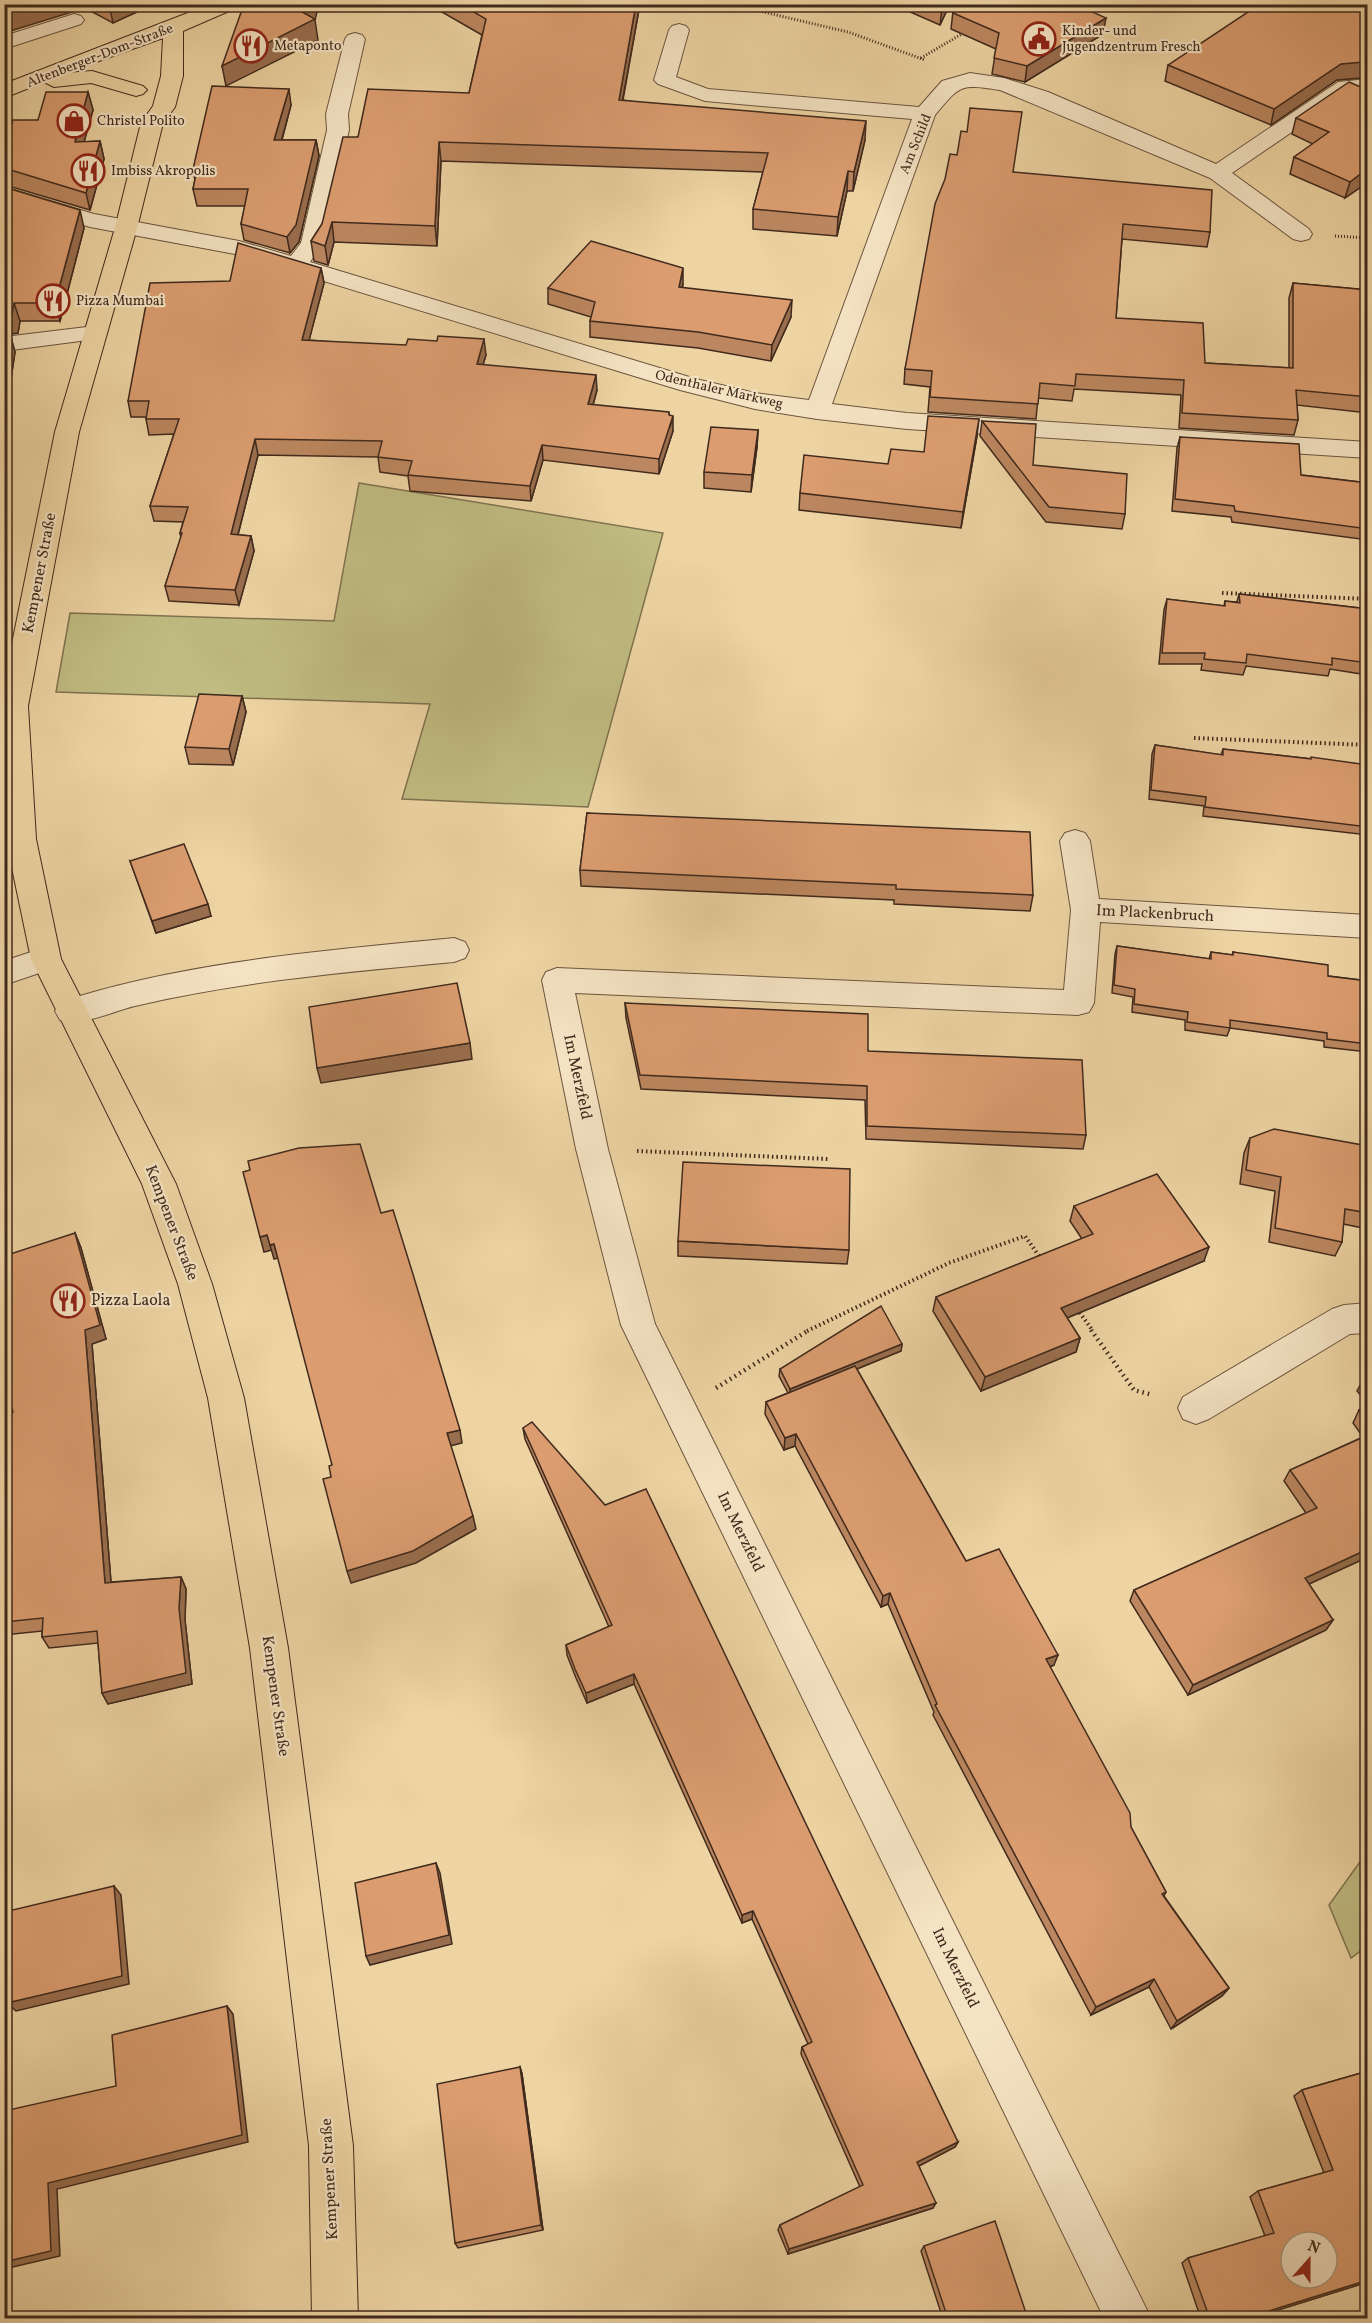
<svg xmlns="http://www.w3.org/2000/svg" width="1372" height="2323" font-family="Vollkorn,serif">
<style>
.green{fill:#bfbb81;stroke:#80724f;stroke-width:1.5}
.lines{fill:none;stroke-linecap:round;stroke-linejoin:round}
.minor-casing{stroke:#6c543e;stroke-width:2}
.major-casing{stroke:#402a1d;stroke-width:2}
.path-far2{stroke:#402a1d;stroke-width:3;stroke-dasharray:1 2;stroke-linecap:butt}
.path-far1{stroke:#402a1d;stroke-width:4;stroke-dasharray:1.5 3;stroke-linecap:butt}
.path{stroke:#402a1d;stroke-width:4.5;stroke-dasharray:1.5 4;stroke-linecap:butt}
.minor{fill:#f4e3c3;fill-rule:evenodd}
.major{fill:#eed4a3;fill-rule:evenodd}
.wall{fill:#bc8760;stroke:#402a1d;stroke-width:1.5}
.shaded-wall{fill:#996e4e;stroke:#402a1d;stroke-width:1.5}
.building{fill:#db9d70;stroke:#402a1d;stroke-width:1.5;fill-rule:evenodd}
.labels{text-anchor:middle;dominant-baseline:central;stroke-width:4.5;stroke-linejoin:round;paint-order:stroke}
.far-poi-label{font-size:14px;fill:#402a1d;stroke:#f4e3c3;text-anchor:start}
.far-street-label{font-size:14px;fill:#402a1d;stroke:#f4e3c3}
.street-label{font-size:16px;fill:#402a1d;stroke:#f4e3c3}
.poi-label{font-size:16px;fill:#402a1d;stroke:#f4e3c3;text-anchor:start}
</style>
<rect width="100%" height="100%" fill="#eed4a3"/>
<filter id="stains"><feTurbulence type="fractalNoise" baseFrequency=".00333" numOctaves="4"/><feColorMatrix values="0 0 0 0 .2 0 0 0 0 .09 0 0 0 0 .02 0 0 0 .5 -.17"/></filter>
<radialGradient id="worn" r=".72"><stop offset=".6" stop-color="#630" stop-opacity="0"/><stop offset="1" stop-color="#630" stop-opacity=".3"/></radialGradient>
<g class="green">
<path d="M 359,483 L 663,533 L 588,807 L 402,799 L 430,704 L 56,692 L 70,613 L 334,621 Z"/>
<path d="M 1367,1852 L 1367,1946 L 1351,1958 L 1329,1905 Z"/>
</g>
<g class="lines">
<g class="minor-casing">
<g id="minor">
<path d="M 388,4 L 409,4 C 404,11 399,11 391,9 Z"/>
<path d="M 74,14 L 81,16 L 84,20 L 81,24 L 4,49 L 4,36 Z"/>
<path d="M 679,24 L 686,26 L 689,30 L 676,77 L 708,89 L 919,107 L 942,81 L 970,73 L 1004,78 L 1048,92 L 1216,164 L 1338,82 L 1368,79 L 1368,91 L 1350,92 L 1232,173 L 1309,229 L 1312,234 L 1309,239 L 1301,241 L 1293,239 L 1210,178 L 1000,90 C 960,84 961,84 935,115 L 832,404 L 907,413 L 1368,442 L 1368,458 L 907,429 L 817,419 L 755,409 L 680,390 L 235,254 L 90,227 L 4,201 L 4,187 L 94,214 L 239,241 L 291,256 L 301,243 L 327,130 L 326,114 L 345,39 L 348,35 L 355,33 L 362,35 L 365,39 L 348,114 L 349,130 L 323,243 L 310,262 L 696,379 L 755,393 L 809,400 L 912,119 L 705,101 L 658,84 L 654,80 L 669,30 L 672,26 Z"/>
<path d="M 95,326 L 103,328 L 107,333 L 103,338 L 4,351 L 4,337 Z"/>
<path d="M 1075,830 L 1085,833 L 1090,841 L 1099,899 L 1368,915 L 1368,938 L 1100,922 L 1094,1003 L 1089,1012 L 1078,1015 L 575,993 L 608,1149 L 655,1324 L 1151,2318 L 1104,2318 L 621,1325 L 576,1149 L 542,980 L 546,972 L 557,968 L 1064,990 L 1071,910 L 1060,841 L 1065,833 Z"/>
<path d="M 454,938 L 465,942 L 469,950 L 465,958 L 454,962 C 347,972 240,981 135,1006 C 113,1011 82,1027 60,1020 L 55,1011 L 60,1002 C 187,961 322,951 454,938 Z"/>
<path d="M 46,947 L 57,951 L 61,959 L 57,967 L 4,985 L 4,961 Z"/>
<path d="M 1368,1303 L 1368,1333 L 1350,1334 L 1209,1419 L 1196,1424 L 1183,1419 L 1178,1408 L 1183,1397 L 1332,1309 L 1344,1305 Z"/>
</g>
</g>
<g class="major-casing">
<path id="major" d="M 211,4 L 239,4 L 236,8 L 183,31 L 183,76 L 175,107 L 163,123 L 137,228 L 79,432 L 28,706 L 36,839 L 61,959 L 176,1184 L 212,1284 L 244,1398 L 288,1648 L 353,2146 L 358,2318 L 312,2318 L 309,2146 L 250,1648 L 208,1398 L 178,1284 L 142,1184 L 31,959 L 6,839 L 4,683 L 55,432 L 115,228 L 141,123 L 153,106 L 161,76 L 163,38 L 66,73 L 92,71 L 143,86 L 147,90 L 143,94 L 136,96 L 91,83 L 54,87 L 44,82 L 4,98 L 4,84 Z"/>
</g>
<g class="path-far2">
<path d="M 730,4 L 848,32 L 925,60"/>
<path d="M 921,58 L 965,32"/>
<path d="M 1335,236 L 1368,238"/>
</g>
<g class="path-far1">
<path d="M 1222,593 L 1368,599"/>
<path d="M 1194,738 L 1368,745"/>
<path d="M 637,1151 L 828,1159"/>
<path d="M 1077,1309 L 1093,1331"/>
<path d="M 807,1331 L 949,1263 L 1025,1236 L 1041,1259"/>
</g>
<g class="path">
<path d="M 1091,1330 L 1134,1390 L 1153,1395"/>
<path d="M 716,1388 L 809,1330"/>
</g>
<use href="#minor" class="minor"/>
<use href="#major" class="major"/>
</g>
<g class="wall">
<path d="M 4,4 L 154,4 L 113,23 L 85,8 Z"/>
<path d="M 428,4 L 640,4 L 623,100 L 865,140 L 853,191 L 847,191 L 837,236 L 753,229 L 753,209 L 763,172 L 441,161 L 437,246 L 334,242 L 328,265 L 314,261 L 311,241 L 322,224 L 358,137 L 469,93 L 482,35 Z"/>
<path d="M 892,4 L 1075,4 L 1103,34 L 1025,82 L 992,74 L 996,49 L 951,29 L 953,11 L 947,10 L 940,25 Z"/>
<path d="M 1368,4 L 1368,72 L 1360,78 L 1337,80 L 1271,125 L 1165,81 L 1168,65 Z"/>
<path d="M 1368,90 L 1368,182 L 1345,198 L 1290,174 L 1294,157 L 1313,144 L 1292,134 L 1296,118 Z"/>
<path d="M 88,92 L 93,110 L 84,142 L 100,141 L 104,159 L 90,210 L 5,185 L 4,148 L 38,120 Z"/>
<path d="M 291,105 L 282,140 L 316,140 L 319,156 L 299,242 L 290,253 L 244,240 L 241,224 L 245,206 L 197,206 L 193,189 L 195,180 L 193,169 Z"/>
<path d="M 967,132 L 1013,172 L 1210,232 L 1207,247 L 1122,239 L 1116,318 L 1205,363 L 1289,368 L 1289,298 L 1293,283 L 1368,290 L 1368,413 L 1297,405 L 1298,420 L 1294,435 L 1179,428 L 1181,395 L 1074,389 L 1072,401 L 1038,398 L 1036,419 L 928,412 L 930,387 L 904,384 L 905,369 L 957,155 Z"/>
<path d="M 4,187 L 84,228 L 60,321 L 20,321 L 18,333 L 10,334 L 15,352 L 9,392 L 4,392 Z"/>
<path d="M 321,268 L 324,283 L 309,340 L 486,355 L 483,365 L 597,390 L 593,405 L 669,415 L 673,431 L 659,474 L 543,460 L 531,501 L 410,491 L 408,476 L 380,472 L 378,457 L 258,455 L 238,535 L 251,536 L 254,551 L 239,605 L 169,601 L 165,586 L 181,538 L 180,533 L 183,522 L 154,521 L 150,506 L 174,434 L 149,435 L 146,419 L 146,417 L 131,417 L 128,401 L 230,281 Z"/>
<path d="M 683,284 L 682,288 L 791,317 L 771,361 L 698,348 L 590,337 L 590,321 L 591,317 L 548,304 L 548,288 Z"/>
<path d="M 982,421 L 1033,465 L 1125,514 L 1122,529 L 1046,522 L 980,436 Z"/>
<path d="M 758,430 L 757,447 L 751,492 L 704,488 L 704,472 Z"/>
<path d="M 977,436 L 961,528 L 799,510 L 800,493 Z"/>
<path d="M 1180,437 L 1301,475 L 1368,483 L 1368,540 L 1232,522 L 1231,517 L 1172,511 L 1177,448 Z"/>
<path d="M 1239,594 L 1368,609 L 1368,675 L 1330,669 L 1328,676 L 1246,666 L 1243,675 L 1201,670 L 1202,664 L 1159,664 L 1164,610 L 1167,599 L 1224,606 L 1225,601 L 1237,602 Z"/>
<path d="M 242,696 L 246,712 L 233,765 L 189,764 L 185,747 Z"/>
<path d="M 1155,745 L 1221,755 L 1223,749 L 1368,765 L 1368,835 L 1203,816 L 1204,806 L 1149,799 L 1152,754 Z"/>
<path d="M 587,813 L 1033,895 L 1030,911 L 894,904 L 894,900 L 581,886 L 580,870 Z"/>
<path d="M 130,861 L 211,916 L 156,933 Z"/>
<path d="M 1117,946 L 1209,959 L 1211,952 L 1232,955 L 1233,952 L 1328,976 L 1368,981 L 1368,1052 L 1324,1047 L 1324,1041 L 1230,1028 L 1227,1036 L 1185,1030 L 1185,1020 L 1132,1012 L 1133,997 L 1112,993 L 1115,954 Z"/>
<path d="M 625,1003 L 868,1051 L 1086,1135 L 1083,1149 L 866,1139 L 865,1100 L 641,1089 L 626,1018 Z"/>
<path d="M 1250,1138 L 1368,1146 L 1368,1229 L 1343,1224 L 1342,1242 L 1335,1256 L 1269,1242 L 1275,1191 L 1240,1184 L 1244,1153 Z"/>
<path d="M 1074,1206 L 1204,1261 L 1067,1318 L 1080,1338 L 1076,1352 L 981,1391 L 933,1311 L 936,1297 L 1082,1239 L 1070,1221 Z"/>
<path d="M 75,1233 L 81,1248 L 106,1339 L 92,1344 L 111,1582 L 181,1577 L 186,1589 L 185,1620 L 192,1684 L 108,1704 L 102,1693 L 98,1643 L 49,1648 L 42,1637 L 42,1631 L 4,1635 L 4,1416 L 13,1412 Z"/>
<path d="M 678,1241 L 849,1250 L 847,1264 L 678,1256 Z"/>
<path d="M 902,1344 L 901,1351 L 857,1369 L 966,1561 L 1054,1665 L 1050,1667 L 1131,1827 L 1166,1892 L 1164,1896 L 1229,1988 L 1222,1996 L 1171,2029 L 1149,1987 L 1091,2015 L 933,1715 L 934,1712 L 888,1604 L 881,1607 L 795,1446 L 784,1450 L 765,1414 L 766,1402 L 788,1393 L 779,1376 L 780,1369 Z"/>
<path d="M 1364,1378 L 1368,1378 L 1368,1404 L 1357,1391 Z"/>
<path d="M 1368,1407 L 1368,1557 L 1309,1584 L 1333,1620 L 1326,1630 L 1188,1695 L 1130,1601 L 1134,1590 L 1306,1513 L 1284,1481 L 1290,1470 L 1363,1437 L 1353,1423 L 1359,1410 Z"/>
<path d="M 523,1428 L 958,2142 L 955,2147 L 919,2166 L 933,2208 L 788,2254 L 778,2230 L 780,2225 L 860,2187 L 801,2054 L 802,2047 L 808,2044 L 752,1919 L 742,1923 L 634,1684 L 587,1703 L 576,1678 L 567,1655 L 566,1645 L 609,1627 L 525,1439 Z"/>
<path d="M 520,2067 L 522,2074 L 543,2230 L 458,2248 L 455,2243 Z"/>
<path d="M 1368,2071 L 1368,2282 L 1249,2319 L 1201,2319 L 1182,2263 L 1188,2258 L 1265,2236 L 1250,2197 L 1258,2191 L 1324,2173 L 1294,2096 L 1302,2090 Z"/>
<path d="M 924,2246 L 1028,2319 L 943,2319 L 921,2251 Z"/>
</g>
<g class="shaded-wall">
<path d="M 27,4 L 85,4 L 85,8 L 4,33 L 4,12 Z"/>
<path d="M 109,4 L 154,4 L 113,23 Z"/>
<path d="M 310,4 L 319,4 L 315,20 L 318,40 L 226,86 L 222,66 L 302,12 Z"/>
<path d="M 636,4 L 640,4 L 619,119 L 619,100 Z"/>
<path d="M 944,4 L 947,4 L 947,10 L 940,25 L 942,9 Z"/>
<path d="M 1106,18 L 1103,34 L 1025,82 L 1027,66 Z"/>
<path d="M 1368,59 L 1368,72 L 1360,78 L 1337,80 L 1271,125 L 1274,109 L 1341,64 Z"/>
<path d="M 289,89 L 291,105 L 277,157 L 274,140 Z"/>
<path d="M 88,92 L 93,110 L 79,160 L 75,142 Z"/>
<path d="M 866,121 L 865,140 L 853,191 L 854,172 Z"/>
<path d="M 316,140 L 319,156 L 299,242 L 290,253 L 287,237 Z"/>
<path d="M 100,141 L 104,159 L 90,210 L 86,193 Z"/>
<path d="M 439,142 L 441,161 L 437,246 L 435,226 Z"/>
<path d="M 1368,168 L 1368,182 L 1345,198 L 1350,182 Z"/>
<path d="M 848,171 L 847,191 L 837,236 L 838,217 Z"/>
<path d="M 80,210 L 84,228 L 60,321 L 55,303 Z"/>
<path d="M 332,222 L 334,242 L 328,265 L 325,246 Z"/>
<path d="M 321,268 L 324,283 L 305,356 L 302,340 Z"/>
<path d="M 683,268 L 683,284 L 679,303 L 679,287 Z"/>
<path d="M 792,300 L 791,317 L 771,361 L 772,345 Z"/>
<path d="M 14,303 L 20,321 L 18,333 L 10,334 L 15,352 L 9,392 L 4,378 L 4,316 Z"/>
<path d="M 484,339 L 486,355 L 478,380 L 477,364 Z"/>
<path d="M 596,375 L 597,390 L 589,420 L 588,404 Z"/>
<path d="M 669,412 L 670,427 L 673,416 L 673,431 L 659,474 L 659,459 Z"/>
<path d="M 979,419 L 977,436 L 961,528 L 963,512 Z"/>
<path d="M 758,430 L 757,447 L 751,492 L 752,475 Z"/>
<path d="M 255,439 L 258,455 L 234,550 L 231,534 Z"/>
<path d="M 542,445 L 543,460 L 531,501 L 530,486 Z"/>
<path d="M 251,536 L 254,551 L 239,605 L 235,590 Z"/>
<path d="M 242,696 L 246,712 L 233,765 L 229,749 Z"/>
<path d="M 208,904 L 211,916 L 156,933 L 152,921 Z"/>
<path d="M 470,1043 L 472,1059 L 321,1083 L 317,1068 Z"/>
<path d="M 75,1233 L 81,1248 L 106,1339 L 92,1344 L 112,1595 L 105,1583 L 85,1330 Z"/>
<path d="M 267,1235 L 272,1250 L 264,1252 L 260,1237 Z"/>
<path d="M 274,1244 L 278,1258 L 274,1259 L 270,1245 Z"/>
<path d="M 1209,1247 L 1204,1261 L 1057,1322 L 1061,1308 Z"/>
<path d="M 1080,1338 L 1076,1352 L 981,1391 L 985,1377 Z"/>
<path d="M 902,1344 L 901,1351 L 790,1396 L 790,1389 Z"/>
<path d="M 460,1430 L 462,1443 L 450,1446 L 447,1433 Z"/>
<path d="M 796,1434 L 795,1446 L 784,1450 L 785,1438 Z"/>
<path d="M 473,1516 L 476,1529 L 416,1563 L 351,1583 L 347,1571 Z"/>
<path d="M 1368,1549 L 1368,1557 L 1298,1589 L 1305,1578 Z"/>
<path d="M 181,1577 L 186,1589 L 185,1620 L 192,1684 L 108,1704 L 102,1693 L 179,1608 Z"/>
<path d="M 890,1593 L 888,1604 L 881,1607 L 883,1596 Z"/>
<path d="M 1333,1620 L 1326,1630 L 1188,1695 L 1193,1685 Z"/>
<path d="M 1058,1655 L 1054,1665 L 1042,1670 L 1046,1659 Z"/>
<path d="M 634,1674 L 634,1684 L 587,1703 L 586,1693 Z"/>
<path d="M 436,1863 L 440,1873 L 452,1944 L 370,1965 L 366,1956 Z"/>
<path d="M 114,1886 L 121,1895 L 129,1984 L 16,2011 L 7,2003 Z"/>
<path d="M 753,1911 L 752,1919 L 742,1923 L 742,1915 Z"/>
<path d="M 1154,1979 L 1149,1987 L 1091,2015 L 1096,2007 Z"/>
<path d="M 1229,1988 L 1222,1996 L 1171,2029 L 1177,2021 Z"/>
<path d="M 227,2006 L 233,2014 L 248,2142 L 57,2189 L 60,2256 L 4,2269 L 4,2262 L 48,2183 Z"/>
<path d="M 520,2067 L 522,2074 L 543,2230 L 541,2225 Z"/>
<path d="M 958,2142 L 955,2147 L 915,2168 L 917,2162 Z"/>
<path d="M 936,2203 L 933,2208 L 788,2254 L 789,2249 Z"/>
<path d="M 1368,2280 L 1368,2282 L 1249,2319 L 1243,2319 Z"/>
</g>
<g class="building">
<path d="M 4,4 L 27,4 L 4,12 Z"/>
<path d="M 244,4 L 310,4 L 309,8 L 302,12 L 315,19 L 222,66 Z"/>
<path d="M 460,4 L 636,4 L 619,100 L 866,121 L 854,172 L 848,171 L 838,217 L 753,209 L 768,153 L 439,142 L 435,226 L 332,222 L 325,246 L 311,241 L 322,224 L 343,137 L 358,137 L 368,89 L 469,93 L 486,19 Z"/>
<path d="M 931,4 L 944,4 L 942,9 Z"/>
<path d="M 954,4 L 1075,4 L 1106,18 L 1027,66 L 994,58 L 999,33 L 953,13 Z"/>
<path d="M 1260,4 L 1368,4 L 1368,59 L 1364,62 L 1341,64 L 1274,109 L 1168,65 Z"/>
<path d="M 1349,82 L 1368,90 L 1368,168 L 1350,182 L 1294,157 L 1329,132 L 1296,118 Z"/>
<path d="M 212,86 L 289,89 L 274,140 L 316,140 L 296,225 L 287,237 L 241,224 L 248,189 L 193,189 L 197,169 L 193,169 Z"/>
<path d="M 46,92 L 88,92 L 75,142 L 100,141 L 86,193 L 4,168 L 4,148 L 13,120 L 38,120 Z"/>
<path d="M 970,108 L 1022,112 L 1013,172 L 1212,190 L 1210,232 L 1123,224 L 1116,318 L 1203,323 L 1205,363 L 1293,368 L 1293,283 L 1368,290 L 1368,397 L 1296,390 L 1298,420 L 1182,413 L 1184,380 L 1076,374 L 1075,386 L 1040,383 L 1038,404 L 930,397 L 932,371 L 905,369 L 935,204 L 945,179 L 950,154 L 957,155 L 961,131 L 967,132 Z"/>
<path d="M 4,187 L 80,210 L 55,303 L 14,303 L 12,315 L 4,316 Z"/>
<path d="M 591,241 L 683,268 L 679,287 L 792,300 L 772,345 L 698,332 L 590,321 L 595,302 L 548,288 Z"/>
<path d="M 238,243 L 321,268 L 302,340 L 406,345 L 408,339 L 437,341 L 438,336 L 484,339 L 477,364 L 596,375 L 588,404 L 669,412 L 669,415 L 673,416 L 659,459 L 542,445 L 530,486 L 408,475 L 412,461 L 378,457 L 382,441 L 255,439 L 231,534 L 251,536 L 235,590 L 165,586 L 182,533 L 180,533 L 188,507 L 150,506 L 179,419 L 146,419 L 149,401 L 128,401 L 150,283 L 230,281 Z"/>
<path d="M 4,334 L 9,334 L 4,365 Z"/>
<path d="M 928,416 L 979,419 L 963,512 L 800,493 L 804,455 L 888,464 L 891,449 L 924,452 Z"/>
<path d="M 982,421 L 1036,424 L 1033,465 L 1127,474 L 1125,514 L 1049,507 Z"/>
<path d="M 711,427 L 758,430 L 752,475 L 704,472 Z"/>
<path d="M 1180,437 L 1299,444 L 1301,475 L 1368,483 L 1368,529 L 1235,511 L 1234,506 L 1175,499 Z"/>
<path d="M 1239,594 L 1368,609 L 1368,663 L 1332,658 L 1332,665 L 1247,654 L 1246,663 L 1204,659 L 1205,653 L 1162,653 L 1167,599 L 1225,606 L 1225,601 L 1240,603 Z"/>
<path d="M 199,694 L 242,696 L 229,749 L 185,747 Z"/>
<path d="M 1155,745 L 1223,755 L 1223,749 L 1311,759 L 1311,757 L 1368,765 L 1368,827 L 1205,807 L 1206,797 L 1151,790 Z"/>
<path d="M 587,813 L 1030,832 L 1033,895 L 896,889 L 896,885 L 580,870 Z"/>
<path d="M 184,844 L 208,904 L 152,921 L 130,861 Z"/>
<path d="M 1117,946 L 1211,959 L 1211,952 L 1233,955 L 1233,952 L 1328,965 L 1328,976 L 1368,981 L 1368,1044 L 1327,1039 L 1327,1033 L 1230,1020 L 1230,1028 L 1187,1022 L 1188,1012 L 1134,1004 L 1135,989 L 1114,985 Z"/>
<path d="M 457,983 L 470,1043 L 317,1068 L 309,1007 Z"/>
<path d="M 625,1003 L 868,1014 L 868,1051 L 1082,1060 L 1086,1135 L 867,1126 L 867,1086 L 640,1075 Z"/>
<path d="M 1274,1129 L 1368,1146 L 1368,1213 L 1345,1209 L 1342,1242 L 1275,1228 L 1281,1177 L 1246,1170 L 1250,1138 Z"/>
<path d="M 360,1144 L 381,1213 L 393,1210 L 412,1271 L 460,1430 L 447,1433 L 473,1516 L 413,1551 L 347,1571 L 323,1479 L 331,1477 L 329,1466 L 332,1465 L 274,1244 L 270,1245 L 267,1235 L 260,1237 L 243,1172 L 250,1170 L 248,1161 L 299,1148 Z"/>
<path d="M 683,1162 L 850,1169 L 849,1250 L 678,1241 Z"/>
<path d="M 1157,1174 L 1209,1247 L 1061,1308 L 1080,1338 L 985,1377 L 936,1297 L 1093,1234 L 1074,1206 Z"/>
<path d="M 75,1233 L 100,1325 L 85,1330 L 105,1583 L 181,1577 L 179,1608 L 186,1673 L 102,1693 L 97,1631 L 42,1637 L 43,1618 L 4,1622 L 4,1416 L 13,1412 L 4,1379 L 4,1256 Z"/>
<path d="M 881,1306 L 902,1344 L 790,1389 L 780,1369 Z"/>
<path d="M 855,1366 L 966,1561 L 999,1549 L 1058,1655 L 1046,1659 L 1130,1813 L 1131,1827 L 1166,1892 L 1162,1894 L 1229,1988 L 1177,2021 L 1154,1979 L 1096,2007 L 935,1705 L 937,1704 L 890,1593 L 883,1596 L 796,1434 L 785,1438 L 766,1402 Z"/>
<path d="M 1368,1407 L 1368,1422 L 1359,1410 Z"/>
<path d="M 532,1422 L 605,1505 L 646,1489 L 958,2142 L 917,2162 L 936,2203 L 789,2249 L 780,2225 L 863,2185 L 802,2047 L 812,2042 L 753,1911 L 742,1915 L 634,1674 L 586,1693 L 575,1669 L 566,1645 L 612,1625 L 523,1428 Z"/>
<path d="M 1368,1435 L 1368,1549 L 1305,1578 L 1333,1620 L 1193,1685 L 1134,1590 L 1317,1508 L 1290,1470 Z"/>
<path d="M 436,1863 L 449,1935 L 366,1956 L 355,1883 Z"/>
<path d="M 114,1886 L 122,1976 L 7,2003 L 4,1966 L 4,1912 Z"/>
<path d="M 227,2006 L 242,2135 L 48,2183 L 51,2251 L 4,2262 L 4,2111 L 116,2086 L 112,2035 Z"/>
<path d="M 520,2067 L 541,2225 L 455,2243 L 437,2084 Z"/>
<path d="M 1368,2071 L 1368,2280 L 1243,2319 L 1210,2319 L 1188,2258 L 1274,2233 L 1258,2191 L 1333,2170 L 1302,2090 ZM 1291,2242 L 1327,2242 L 1327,2278 L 1291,2278 Z"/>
<path d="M 995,2221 L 1028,2319 L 948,2319 L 924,2246 Z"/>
</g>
<defs>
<g id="civic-ring" transform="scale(1.725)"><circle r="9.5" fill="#f4e3c3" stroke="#8f2418" stroke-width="1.5"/><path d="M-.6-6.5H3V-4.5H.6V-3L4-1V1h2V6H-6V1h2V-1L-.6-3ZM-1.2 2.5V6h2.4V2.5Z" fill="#8f2418"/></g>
<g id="restaurant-ring" transform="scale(1.725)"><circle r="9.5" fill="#f4e3c3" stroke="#8f2418" stroke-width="1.5"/><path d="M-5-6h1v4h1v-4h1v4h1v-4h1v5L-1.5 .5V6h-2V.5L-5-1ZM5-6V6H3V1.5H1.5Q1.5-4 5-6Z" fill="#8f2418"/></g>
<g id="shop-ring" transform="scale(1.725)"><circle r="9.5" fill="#f4e3c3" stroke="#8f2418" stroke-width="1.5"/><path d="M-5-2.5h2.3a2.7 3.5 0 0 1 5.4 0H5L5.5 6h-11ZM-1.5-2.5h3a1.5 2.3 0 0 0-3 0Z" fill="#8f2418"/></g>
</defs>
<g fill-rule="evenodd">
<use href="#civic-ring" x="1039" y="39"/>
<use href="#restaurant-ring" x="251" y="46"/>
<use href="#shop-ring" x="74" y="121"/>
<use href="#restaurant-ring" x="88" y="171"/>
<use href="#restaurant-ring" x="53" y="301"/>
<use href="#restaurant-ring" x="68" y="1301"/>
</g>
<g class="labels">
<g class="far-poi-label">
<text x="1062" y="31">Kinder- und<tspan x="1062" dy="16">Jugendzentrum Fresch</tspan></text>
<text x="274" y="46">Metaponto</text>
<text x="97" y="121">Christel Polito</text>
<text x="111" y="171">Imbiss Akropolis</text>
<text x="76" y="301">Pizza Mumbai</text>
</g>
<g class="far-street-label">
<text transform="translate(100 56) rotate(-21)">Altenberger-Dom-Straße</text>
<text transform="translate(916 144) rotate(-68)">Am Schild</text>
<text transform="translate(719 390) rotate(13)">Odenthaler Markweg</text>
</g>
<g class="street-label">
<text transform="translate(40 573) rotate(-79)">Kempener Straße</text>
<text transform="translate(1155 914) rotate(3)">Im Plackenbruch</text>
<text transform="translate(577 1077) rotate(78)">Im Merzfeld</text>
<text transform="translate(171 1223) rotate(69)">Kempener Straße</text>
<text transform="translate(740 1532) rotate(64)">Im Merzfeld</text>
<text transform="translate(275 1696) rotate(82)">Kempener Straße</text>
<text transform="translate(955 1968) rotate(64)">Im Merzfeld</text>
<text transform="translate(330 2179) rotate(-93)">Kempener Straße</text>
</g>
<g class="poi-label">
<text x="91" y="1301">Pizza Laola</text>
</g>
</g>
<rect width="1372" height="2323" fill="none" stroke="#eed4a3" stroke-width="24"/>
<rect x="6" y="6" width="1360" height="2311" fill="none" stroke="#402a1d" stroke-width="3"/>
<rect x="12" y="12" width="1348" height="2299" fill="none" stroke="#402a1d" stroke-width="1.5"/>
<g transform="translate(1309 2260) rotate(21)"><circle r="28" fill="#f4e3c3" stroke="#ac9981" stroke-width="1.5"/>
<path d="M0-4.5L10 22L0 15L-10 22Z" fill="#8f2418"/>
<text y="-9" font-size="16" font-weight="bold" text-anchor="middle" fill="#402a1d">N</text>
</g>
<rect width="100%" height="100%" filter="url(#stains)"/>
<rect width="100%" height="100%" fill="url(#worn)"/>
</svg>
